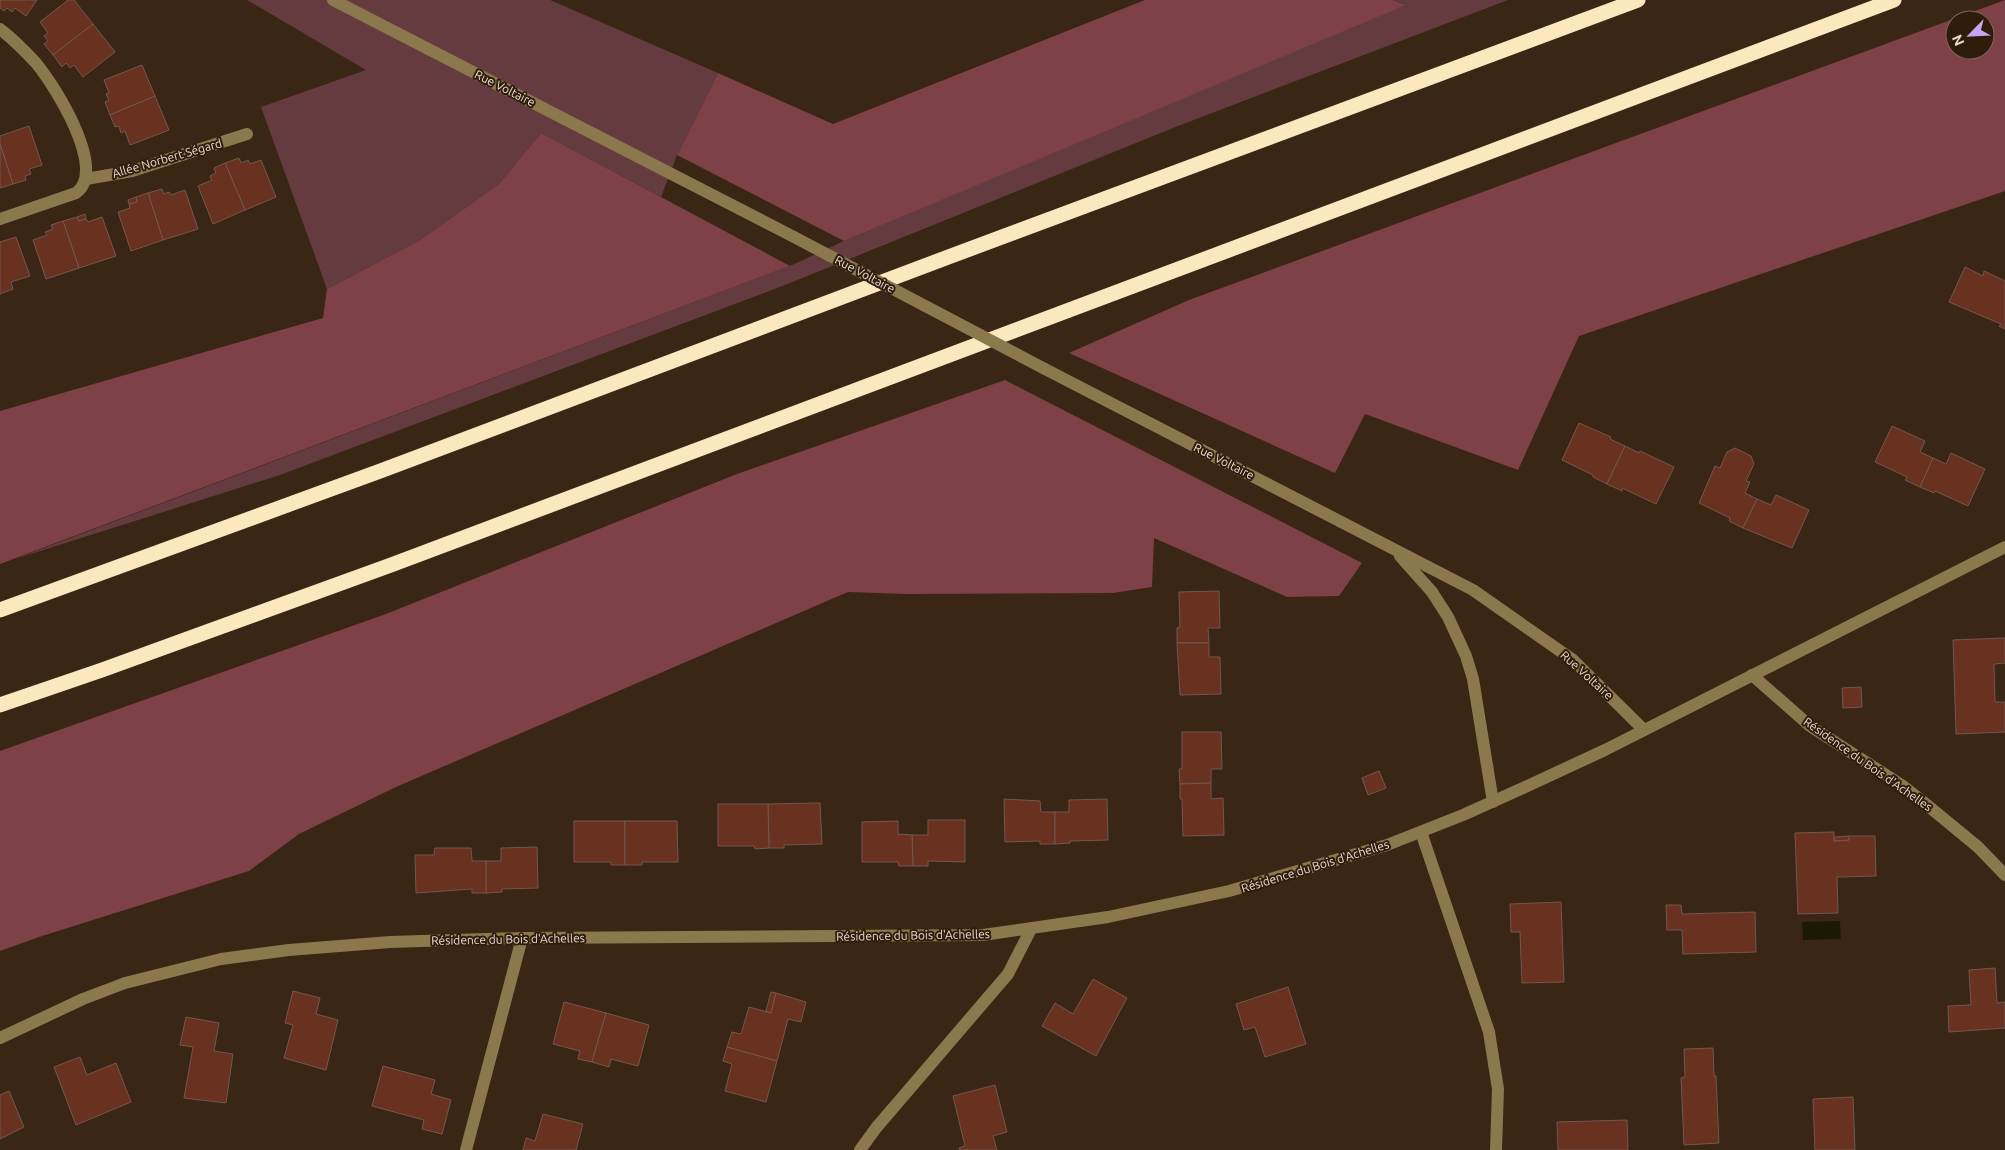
<svg xmlns="http://www.w3.org/2000/svg" width="2005" height="1150" font-family="Ubuntu,sans-serif">
<style>
.green{fill:#643c40}
.forest{fill:#7e4147;fill-rule:evenodd}
.water{fill:#1b1a00}
.building{fill:#683120;stroke:#74574e}
.lines{fill:none;stroke-linecap:round;stroke-linejoin:round}
.minor{stroke:#8c784d;stroke-width:12}
.highway{stroke:#fce8bf;stroke-width:15}
.minor-bridge{stroke:#8c784d;stroke-width:12}
.labels{text-anchor:middle;dominant-baseline:central;stroke-width:4;stroke-linejoin:round;paint-order:stroke}
.street-label{font-size:12px;fill:#eaddd2;stroke:#2f1c0b}
</style>
<rect width="100%" height="100%" fill="#3a2614"/>
<g class="green">
<path d="M 247,0 L 550,0 L 718,73 L 677,155 L 661,197 L 541,133 L 499,184 L 420,240 L 327,289 L 261,107 L 366,70 Z"/>
<path d="M 1393,0 L 1508,0 L 1178,126 L 785,285 L 280,475 L 15,559 L 790,266 L 844,241 L 1405,4 Z"/>
</g>
<g class="forest">
<path d="M 1145,0 L 1393,0 L 1406,5 L 844,241 L 677,155 L 718,73 L 833,124 Z"/>
<path d="M 2005,0 L 2005,191 L 1579,336 L 1518,470 L 1365,414 L 1335,473 L 1069,353 L 1189,300 ZM 1955,20 L 1985,20 L 1985,50 L 1955,50 Z"/>
<path d="M 541,133 L 790,266 L 0,564 L 0,411 L 323,318 L 327,289 L 420,240 L 499,184 Z"/>
<path d="M 1005,380 L 1362,563 L 1339,596 L 1287,597 L 1154,538 L 1152,587 L 1113,593 L 907,594 L 848,592 L 396,787 L 299,834 L 249,871 L 42,936 L 0,951 L 0,751 L 386,614 L 737,474 Z"/>
</g>
<path class="water" d="M 1840,921 L 1841,939 L 1803,940 L 1802,922 Z"/>
<g class="building">
<path d="M 0,0 L 37,0 L 26,16 L 15,8 L 12,12 L 7,8 L 4,11 L 0,8 Z"/>
<path d="M 68,0 L 74,0 L 93,24 L 53,55 L 44,44 L 48,41 L 44,36 L 48,33 L 40,22 Z"/>
<path d="M 93,24 L 115,52 L 83,77 L 74,65 L 70,68 L 66,63 L 62,67 L 53,55 Z"/>
<path d="M 142,65 L 155,96 L 110,115 L 105,102 L 109,100 L 106,94 L 109,93 L 104,80 Z"/>
<path d="M 155,96 L 169,130 L 130,145 L 125,131 L 121,133 L 119,126 L 115,127 L 110,115 Z"/>
<path d="M 29,126 L 42,165 L 29,169 L 31,174 L 25,176 L 26,180 L 13,184 L 0,144 L 0,136 Z"/>
<path d="M 0,144 L 13,184 L 0,188 Z"/>
<path d="M 239,158 L 241,163 L 248,160 L 250,164 L 261,160 L 276,197 L 245,210 L 225,163 Z"/>
<path d="M 225,163 L 245,210 L 213,224 L 198,186 L 212,180 L 210,176 L 216,173 L 214,168 Z"/>
<path d="M 162,189 L 164,194 L 169,192 L 171,195 L 185,190 L 198,229 L 163,240 L 148,193 Z"/>
<path d="M 148,193 L 163,240 L 131,251 L 118,212 L 130,208 L 129,204 L 137,202 L 136,197 Z"/>
<path d="M 136,197 L 137,202 L 129,204 L 128,200 Z"/>
<path d="M 85,214 L 86,219 L 79,221 L 77,217 Z"/>
<path d="M 77,217 L 79,221 L 86,219 L 88,222 L 102,217 L 116,256 L 79,268 L 63,221 Z"/>
<path d="M 63,221 L 79,268 L 46,279 L 33,240 L 47,235 L 45,232 L 53,229 L 51,225 Z"/>
<path d="M 16,237 L 30,276 L 11,282 L 13,289 L 0,294 L 0,242 Z"/>
<path d="M 1965,267 L 1983,276 L 1984,271 L 2005,281 L 2005,329 L 1999,326 L 2001,324 L 1949,302 Z"/>
<path d="M 1579,423 L 1611,437 L 1610,439 L 1625,446 L 1607,484 L 1593,477 L 1593,475 L 1562,460 Z"/>
<path d="M 1892,426 L 1925,441 L 1920,452 L 1933,458 L 1920,487 L 1905,480 L 1907,477 L 1875,462 Z"/>
<path d="M 1625,446 L 1639,453 L 1640,451 L 1674,467 L 1656,504 L 1622,488 L 1622,491 L 1607,484 Z"/>
<path d="M 1735,448 L 1751,456 L 1754,464 L 1746,481 L 1750,482 L 1745,493 L 1757,499 L 1743,528 L 1729,521 L 1730,518 L 1699,503 L 1715,466 L 1720,468 L 1727,452 Z"/>
<path d="M 1951,453 L 1985,469 L 1968,506 L 1935,491 L 1934,493 L 1920,487 L 1933,458 L 1946,464 Z"/>
<path d="M 1776,495 L 1809,510 L 1792,548 L 1743,528 L 1757,499 L 1771,505 Z"/>
<path d="M 1219,591 L 1220,628 L 1208,628 L 1209,643 L 1177,643 L 1177,628 L 1180,627 L 1179,592 Z"/>
<path d="M 2005,638 L 2005,663 L 1994,664 L 1995,702 L 2005,702 L 2005,732 L 1956,734 L 1953,640 Z"/>
<path d="M 1177,643 L 1209,643 L 1209,657 L 1220,657 L 1221,694 L 1180,695 Z"/>
<path d="M 1861,687 L 1862,707 L 1843,708 L 1842,688 Z"/>
<path d="M 1182,732 L 1221,732 L 1222,769 L 1211,769 L 1211,783 L 1180,784 L 1179,769 L 1182,769 Z"/>
<path d="M 1379,771 L 1386,788 L 1368,795 L 1362,778 Z"/>
<path d="M 1211,783 L 1211,799 L 1223,798 L 1224,835 L 1183,836 L 1182,799 L 1180,799 L 1180,784 Z"/>
<path d="M 1004,799 L 1040,801 L 1041,812 L 1055,812 L 1055,844 L 1040,844 L 1040,841 L 1005,842 Z"/>
<path d="M 1107,799 L 1108,840 L 1070,841 L 1070,843 L 1055,844 L 1055,812 L 1069,812 L 1069,800 Z"/>
<path d="M 820,803 L 822,844 L 784,845 L 784,848 L 769,848 L 768,804 Z"/>
<path d="M 718,804 L 768,804 L 769,848 L 755,849 L 754,846 L 718,846 Z"/>
<path d="M 928,820 L 965,820 L 965,862 L 928,861 L 928,866 L 913,866 L 912,835 L 928,835 Z"/>
<path d="M 574,821 L 625,821 L 625,865 L 611,865 L 611,862 L 574,862 Z"/>
<path d="M 625,821 L 677,821 L 678,862 L 642,862 L 642,865 L 625,865 Z"/>
<path d="M 898,821 L 898,834 L 912,835 L 913,866 L 899,866 L 898,862 L 862,862 L 862,822 Z"/>
<path d="M 1834,832 L 1834,841 L 1849,840 L 1849,836 L 1875,836 L 1876,876 L 1837,877 L 1838,913 L 1798,914 L 1795,833 Z"/>
<path d="M 1849,836 L 1849,840 L 1834,841 L 1835,837 Z"/>
<path d="M 537,847 L 538,888 L 502,889 L 502,892 L 486,893 L 486,861 L 501,861 L 501,848 Z"/>
<path d="M 435,848 L 471,848 L 472,861 L 486,861 L 486,893 L 472,893 L 472,889 L 416,893 L 415,855 L 434,855 Z"/>
<path d="M 1561,902 L 1564,982 L 1522,983 L 1520,932 L 1511,932 L 1510,904 Z"/>
<path d="M 1666,905 L 1681,905 L 1682,914 L 1755,912 L 1756,952 L 1683,954 L 1682,930 L 1667,930 Z"/>
<path d="M 1995,968 L 1997,1003 L 2005,1002 L 2005,1028 L 1949,1032 L 1948,1006 L 1971,1005 L 1969,970 Z"/>
<path d="M 1093,979 L 1127,998 L 1096,1056 L 1042,1026 L 1055,1003 L 1073,1014 Z"/>
<path d="M 1288,987 L 1306,1044 L 1265,1057 L 1255,1027 L 1244,1030 L 1236,1004 Z"/>
<path d="M 293,991 L 320,998 L 316,1014 L 338,1020 L 326,1070 L 284,1058 L 293,1025 L 285,1023 Z"/>
<path d="M 771,992 L 776,993 L 771,1013 L 766,1011 Z"/>
<path d="M 776,993 L 806,1002 L 801,1022 L 788,1019 L 777,1061 L 727,1047 L 732,1032 L 741,1034 L 749,1007 L 771,1013 Z"/>
<path d="M 564,1002 L 606,1013 L 592,1062 L 578,1059 L 580,1051 L 553,1044 Z"/>
<path d="M 606,1013 L 649,1025 L 638,1066 L 611,1059 L 609,1067 L 592,1062 Z"/>
<path d="M 186,1017 L 219,1023 L 214,1051 L 233,1054 L 226,1103 L 184,1098 L 193,1047 L 180,1045 Z"/>
<path d="M 727,1047 L 777,1061 L 766,1102 L 725,1091 L 732,1064 L 723,1061 Z"/>
<path d="M 1713,1048 L 1714,1076 L 1716,1076 L 1719,1143 L 1684,1145 L 1681,1078 L 1685,1077 L 1684,1049 Z"/>
<path d="M 80,1057 L 87,1075 L 116,1063 L 131,1102 L 76,1125 L 54,1067 Z"/>
<path d="M 383,1066 L 435,1080 L 431,1094 L 451,1100 L 442,1134 L 422,1129 L 424,1120 L 372,1106 Z"/>
<path d="M 995,1085 L 1007,1132 L 993,1136 L 997,1150 L 960,1150 L 959,1148 L 965,1146 L 953,1096 Z"/>
<path d="M 9,1091 L 24,1127 L 0,1139 L 0,1095 Z"/>
<path d="M 1853,1097 L 1855,1150 L 1815,1150 L 1813,1099 Z"/>
<path d="M 543,1114 L 583,1124 L 576,1150 L 523,1150 L 526,1138 L 535,1141 Z"/>
<path d="M 1627,1120 L 1628,1150 L 1558,1150 L 1557,1122 Z"/>
</g>
<g class="lines">
<g class="minor">
<path d="M 333,0 L 794,237"/>
<path d="M 0,29 C 13,39 25,51 36,63 C 55,86 108,170 76,193 L 0,219"/>
<path d="M 86,179 L 132,171 L 247,134"/>
<path d="M 1045,369 L 1473,590 L 1573,660 L 1644,730"/>
<path d="M 1400,556 L 1432,592 L 1448,617 L 1466,656 L 1473,679 L 1493,802"/>
<path d="M 1752,675 L 1810,726 L 1903,786 L 1927,805 L 1978,847 L 2005,875"/>
<path d="M 1421,832 L 1489,1032 L 1498,1089 L 1496,1150"/>
<path d="M 0,1038 L 83,999 L 125,983 L 221,959 L 289,950 L 390,942 L 522,938 L 983,935 L 1108,917 L 1229,891 L 1387,845 L 1463,815 L 1523,788 L 1605,750 L 2005,547"/>
<path d="M 466,1150 L 522,938"/>
<path d="M 860,1150 L 876,1128 L 1008,974 L 1031,929"/>
</g>
<g class="highway">
<path d="M 0,610 L 383,470 L 951,256 L 1638,0"/>
<path d="M 0,705 L 102,670 L 391,565 L 1894,0"/>
</g>
<path class="minor-bridge" d="M 794,237 L 1045,369"/>
</g>
<g class="labels">
<g class="street-label">
<text transform="translate(505 88) rotate(27)">Rue Voltaire</text>
<text transform="translate(167 158) rotate(-16)">Allée Norbert Ségard</text>
<text transform="translate(865 274) rotate(28)">Rue Voltaire</text>
<text transform="translate(1224 461) rotate(27)">Rue Voltaire</text>
<text transform="translate(1587 675) rotate(42)">Rue Voltaire</text>
<text transform="translate(1868 764) rotate(35)">Résidence du Bois d'Achelles</text>
<text transform="translate(1315 866) rotate(-17)">Résidence du Bois d'Achelles</text>
<text transform="translate(913 935) rotate(-1)">Résidence du Bois d'Achelles</text>
<text transform="translate(508 939) rotate(-1)">Résidence du Bois d'Achelles</text>
</g>
</g>
<g transform="translate(1970 35) rotate(246)"><circle r="24" fill="#2f1c0b" stroke="#7a695b"/>
<path d="M0-4L9 19L0 12L-9 19Z" fill="#c6a6f0"/>
<text y="-8" font-size="14" font-weight="bold" text-anchor="middle" fill="#eaddd2">N</text>
</g>
</svg>
